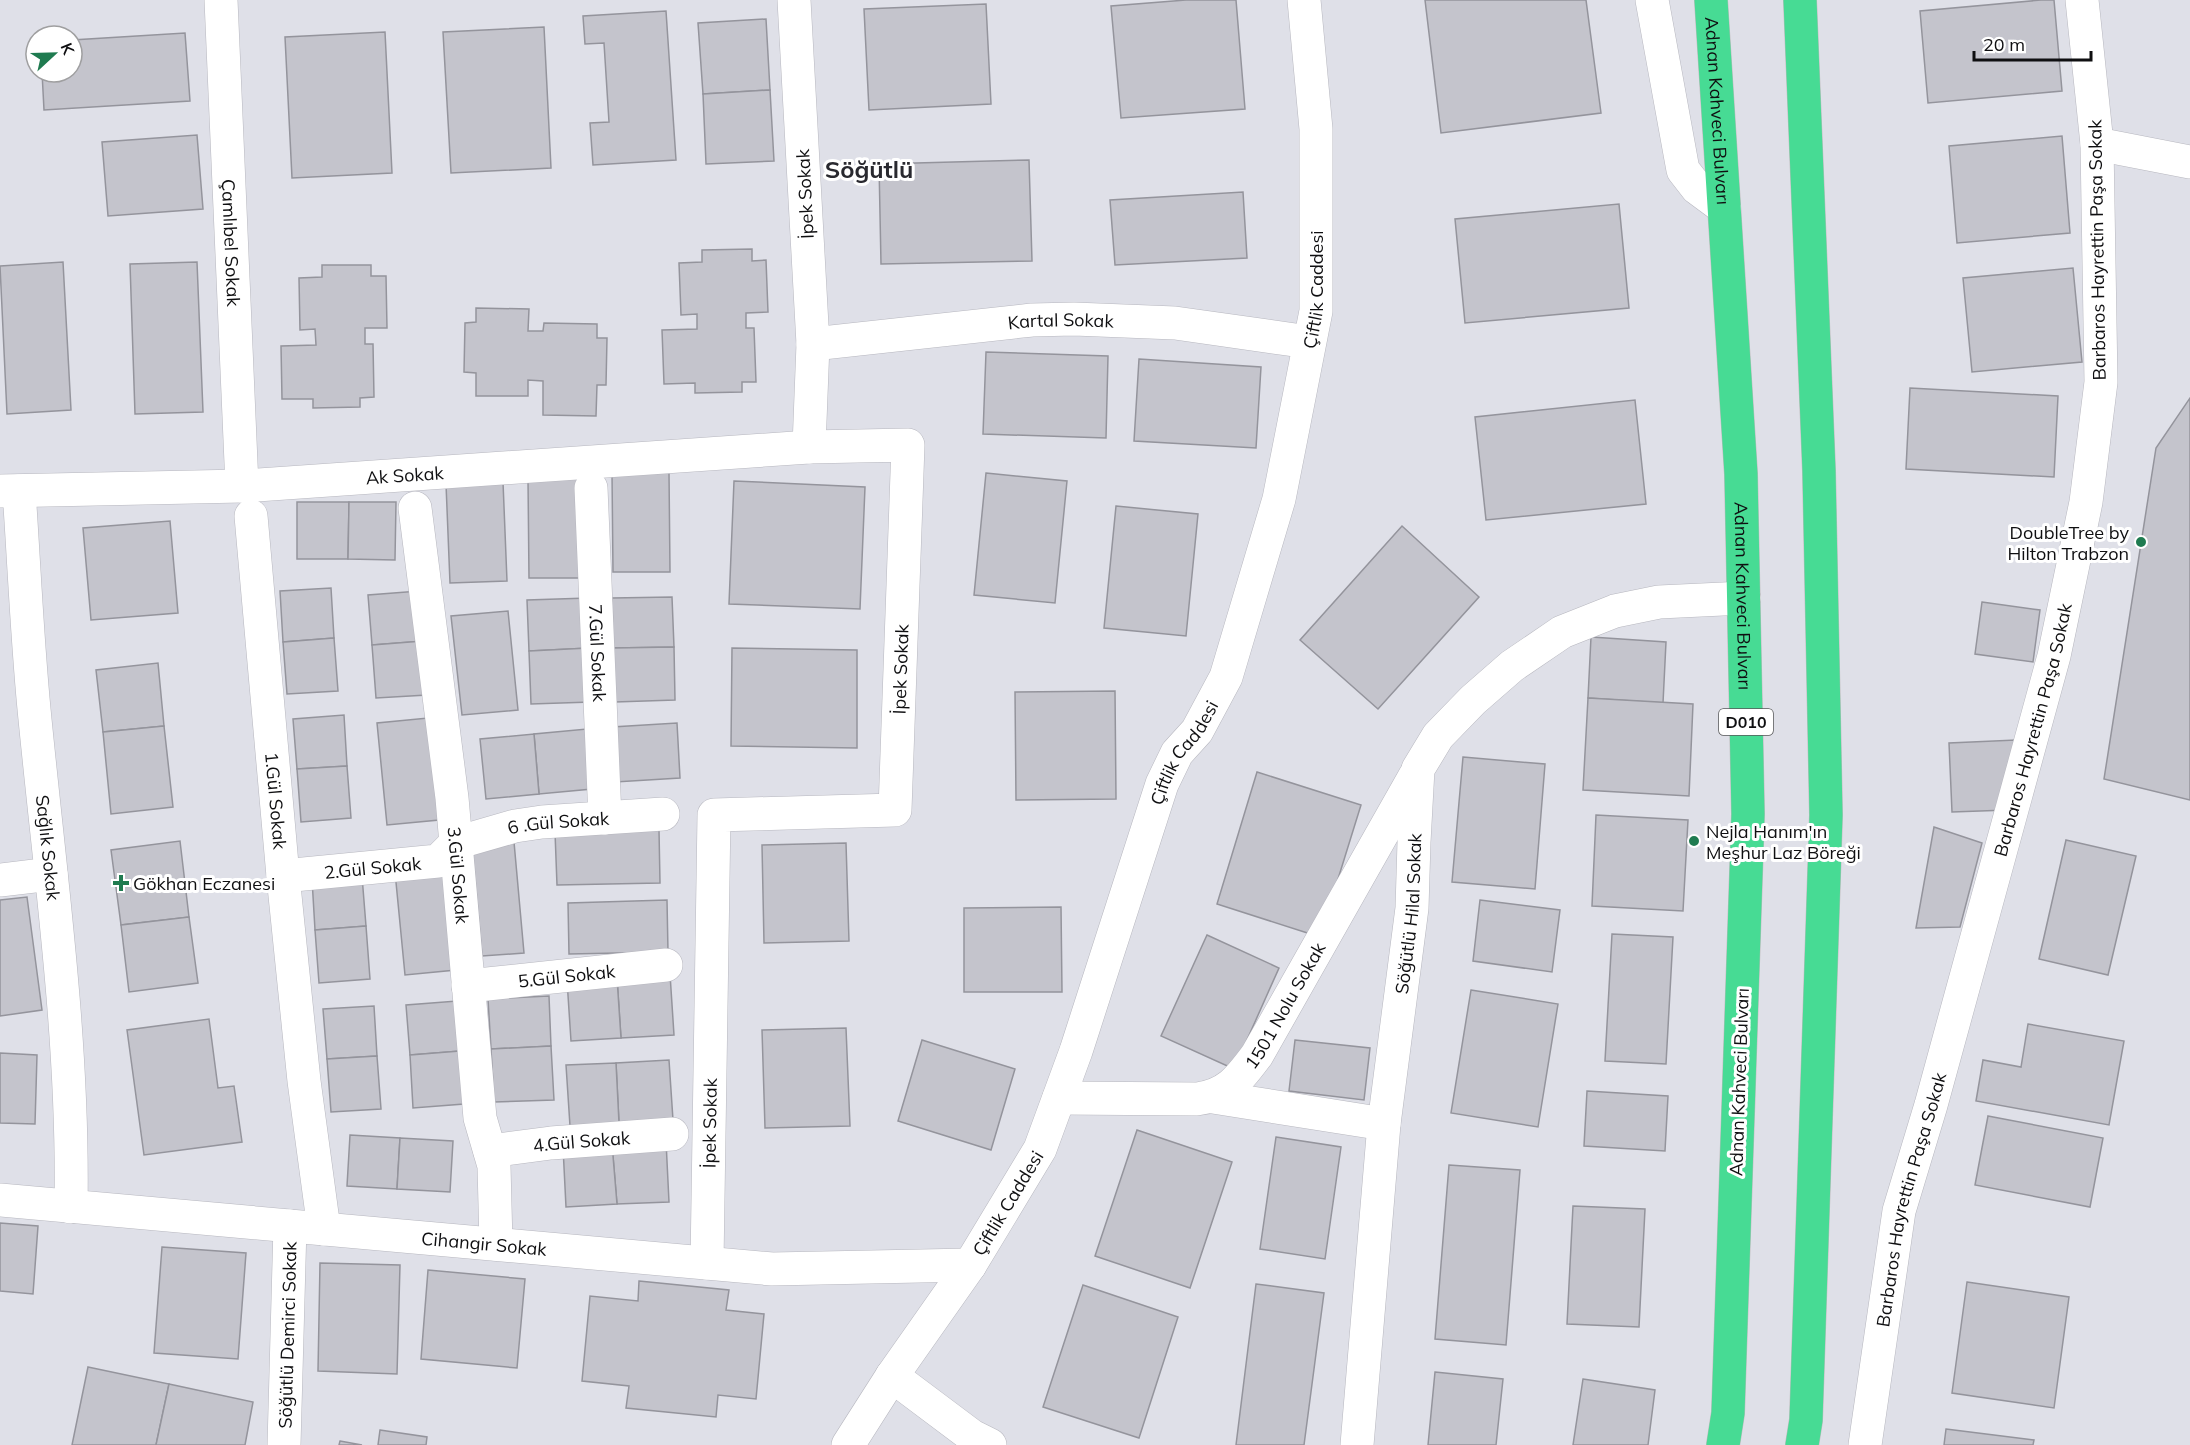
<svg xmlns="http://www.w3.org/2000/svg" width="2190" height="1445" font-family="Mulish,sans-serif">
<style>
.building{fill:#c4c4cc;stroke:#94949c;stroke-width:1.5}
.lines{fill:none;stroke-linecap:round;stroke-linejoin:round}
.minor-casing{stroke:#b7b7bf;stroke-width:34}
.highway-casing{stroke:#bcbcbc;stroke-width:34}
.minor{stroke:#fff;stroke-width:33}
.highway{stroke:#47db94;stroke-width:33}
.poi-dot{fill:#1f7b50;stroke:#fff;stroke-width:2}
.labels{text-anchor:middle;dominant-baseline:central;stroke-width:6;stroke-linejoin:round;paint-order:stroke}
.shield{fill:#fff;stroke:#575758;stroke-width:1.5}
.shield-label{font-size:16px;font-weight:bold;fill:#0f0f11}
.street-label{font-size:18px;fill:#0f0f11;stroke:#fff}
.poi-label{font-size:18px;fill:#0f0f11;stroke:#fff;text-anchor:start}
.district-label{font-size:24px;font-weight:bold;fill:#29292f;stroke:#fff}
</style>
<rect width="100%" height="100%" fill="#dfe0e8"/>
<g class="building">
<path d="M 1186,0 L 1236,0 L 1245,109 L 1121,118 L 1111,6 Z"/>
<path d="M 1425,0 L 1586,0 L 1601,113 L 1441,133 Z"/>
<path d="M 2041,0 L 2054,0 L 2062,91 L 1928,103 L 1920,11 Z"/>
<path d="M 986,4 L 991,104 L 869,110 L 864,9 Z"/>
<path d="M 666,11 L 676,160 L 593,165 L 590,123 L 609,122 L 604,43 L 585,44 L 583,16 Z"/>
<path d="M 766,19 L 770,90 L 703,94 L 698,23 Z"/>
<path d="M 544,27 L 551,168 L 451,173 L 443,32 Z"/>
<path d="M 385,32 L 392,173 L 292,178 L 285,37 Z"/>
<path d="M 185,33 L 190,101 L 44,110 L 42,72 L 72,72 L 72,40 Z"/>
<path d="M 770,90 L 774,161 L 706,164 L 703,94 Z"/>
<path d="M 197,135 L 203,209 L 108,216 L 102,142 Z"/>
<path d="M 2062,136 L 2070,233 L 1957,243 L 1949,146 Z"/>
<path d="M 1029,160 L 1032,261 L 881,264 L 879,164 Z"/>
<path d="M 1243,192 L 1247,258 L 1115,265 L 1110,200 Z"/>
<path d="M 1619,204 L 1629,308 L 1465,323 L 1455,219 Z"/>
<path d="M 752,249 L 752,261 L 766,260 L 768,312 L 746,313 L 746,328 L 754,328 L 756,382 L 742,382 L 742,392 L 695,393 L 695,383 L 664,384 L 662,330 L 697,329 L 697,314 L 681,315 L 679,263 L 702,262 L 702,250 Z"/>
<path d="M 63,262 L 71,410 L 7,414 L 0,266 Z"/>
<path d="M 197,262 L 203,412 L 135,414 L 130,264 Z"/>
<path d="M 322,265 L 371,265 L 371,276 L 386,276 L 387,328 L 365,328 L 365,344 L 373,344 L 374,397 L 360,398 L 360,407 L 313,408 L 313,399 L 282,399 L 281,346 L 316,345 L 315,329 L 300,330 L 299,278 L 322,277 Z"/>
<path d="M 2073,268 L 2082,362 L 1972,372 L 1963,278 Z"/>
<path d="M 476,308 L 529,309 L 528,331 L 543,331 L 544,323 L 597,324 L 597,338 L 607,338 L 606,385 L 597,385 L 596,416 L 543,415 L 543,381 L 528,380 L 528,396 L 476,396 L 476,373 L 464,372 L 465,323 L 476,322 Z"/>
<path d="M 986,352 L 1108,356 L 1106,438 L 983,434 Z"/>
<path d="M 1139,359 L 1261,367 L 1256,448 L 1134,441 Z"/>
<path d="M 1910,388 L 2058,396 L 2054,477 L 1906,469 Z"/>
<path d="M 2190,398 L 2190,800 L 2104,779 L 2156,448 Z"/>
<path d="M 1635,400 L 1646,504 L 1486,520 L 1475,417 Z"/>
<path d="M 669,472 L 670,572 L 613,572 L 612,473 Z"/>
<path d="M 986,473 L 1067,481 L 1055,603 L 974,595 Z"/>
<path d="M 585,478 L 586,578 L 529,578 L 528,479 Z"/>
<path d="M 734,481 L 865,487 L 860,609 L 729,604 Z"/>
<path d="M 503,482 L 507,581 L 450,583 L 446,484 Z"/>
<path d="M 297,502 L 349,502 L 348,559 L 297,559 Z"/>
<path d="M 349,502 L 396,502 L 395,560 L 348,559 Z"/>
<path d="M 1116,506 L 1198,514 L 1186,636 L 1104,628 Z"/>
<path d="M 170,521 L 178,613 L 91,620 L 83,528 Z"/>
<path d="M 1402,526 L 1479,597 L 1378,709 L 1300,640 Z"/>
<path d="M 331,588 L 334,638 L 283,642 L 280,591 Z"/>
<path d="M 419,591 L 423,641 L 372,645 L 368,595 Z"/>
<path d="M 672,597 L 674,647 L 613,648 L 612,598 Z"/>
<path d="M 588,598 L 589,648 L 529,651 L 527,600 Z"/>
<path d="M 1982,602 L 2040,610 L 2033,662 L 1975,654 Z"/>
<path d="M 508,611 L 518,710 L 462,715 L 451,616 Z"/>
<path d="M 1591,637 L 1666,642 L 1663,703 L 1588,698 Z"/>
<path d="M 334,638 L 338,691 L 287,694 L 283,642 Z"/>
<path d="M 423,641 L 427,695 L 376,698 L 372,645 Z"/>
<path d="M 674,647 L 675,700 L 615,702 L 613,648 Z"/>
<path d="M 589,648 L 591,702 L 531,704 L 529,651 Z"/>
<path d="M 732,648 L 857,650 L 857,748 L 731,746 Z"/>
<path d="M 158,663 L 164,726 L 103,732 L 96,670 Z"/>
<path d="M 1115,691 L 1116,799 L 1016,800 L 1015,692 Z"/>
<path d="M 1588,698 L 1693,704 L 1689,796 L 1583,790 Z"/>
<path d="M 344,715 L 347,766 L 297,769 L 293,719 Z"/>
<path d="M 428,718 L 439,820 L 387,825 L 377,723 Z"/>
<path d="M 677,723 L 680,778 L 615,782 L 612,727 Z"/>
<path d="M 164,726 L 173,807 L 111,814 L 103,732 Z"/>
<path d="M 587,729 L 592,789 L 539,794 L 534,734 Z"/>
<path d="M 534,734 L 539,794 L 486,799 L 480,739 Z"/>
<path d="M 2016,740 L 2008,810 L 1952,812 L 1949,743 Z"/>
<path d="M 1463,757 L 1545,764 L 1535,889 L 1452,882 Z"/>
<path d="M 347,766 L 351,818 L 301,822 L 297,769 Z"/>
<path d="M 1257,772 L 1361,805 L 1320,937 L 1217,904 Z"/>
<path d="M 1596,815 L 1688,820 L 1683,911 L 1592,906 Z"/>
<path d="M 1934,827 L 1982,843 L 1960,927 L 1916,928 Z"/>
<path d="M 659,830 L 660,883 L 557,885 L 555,832 Z"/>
<path d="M 2066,840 L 2136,856 L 2108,975 L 2039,959 Z"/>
<path d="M 180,841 L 189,917 L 121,925 L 111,850 Z"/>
<path d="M 514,842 L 524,953 L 482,956 L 472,846 Z"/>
<path d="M 846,843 L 849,941 L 764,943 L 762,845 Z"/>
<path d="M 446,867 L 456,970 L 405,975 L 395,872 Z"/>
<path d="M 362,876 L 366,926 L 315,930 L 312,879 Z"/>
<path d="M 27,897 L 42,1010 L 0,1016 L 0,900 Z"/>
<path d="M 667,900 L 668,952 L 569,954 L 568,903 Z"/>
<path d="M 1480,900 L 1560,910 L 1552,972 L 1473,961 Z"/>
<path d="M 1061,907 L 1062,992 L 964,992 L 964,908 Z"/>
<path d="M 189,917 L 198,983 L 129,992 L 121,925 Z"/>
<path d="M 366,926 L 370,979 L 319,983 L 315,930 Z"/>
<path d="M 1612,934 L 1673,937 L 1666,1064 L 1605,1061 Z"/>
<path d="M 1207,935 L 1279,968 L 1234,1069 L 1161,1036 Z"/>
<path d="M 670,974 L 674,1035 L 621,1038 L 617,978 Z"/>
<path d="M 617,978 L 621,1038 L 571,1041 L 567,980 Z"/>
<path d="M 1471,990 L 1558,1004 L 1538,1127 L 1451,1113 Z"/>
<path d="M 549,996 L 551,1046 L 491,1049 L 488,999 Z"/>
<path d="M 457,1001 L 460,1051 L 410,1055 L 406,1005 Z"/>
<path d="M 374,1006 L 377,1056 L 327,1059 L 323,1009 Z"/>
<path d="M 209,1019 L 218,1088 L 234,1086 L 242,1142 L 144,1155 L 127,1030 Z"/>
<path d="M 2028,1024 L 2124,1041 L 2109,1125 L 1976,1101 L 1983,1060 L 2021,1067 Z"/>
<path d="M 846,1028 L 850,1126 L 765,1128 L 762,1030 Z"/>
<path d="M 922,1040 L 1015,1069 L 991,1150 L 898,1121 Z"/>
<path d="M 1295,1040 L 1370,1048 L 1364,1100 L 1289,1091 Z"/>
<path d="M 551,1046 L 554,1100 L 494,1102 L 491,1049 Z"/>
<path d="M 460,1051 L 464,1104 L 413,1108 L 410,1055 Z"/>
<path d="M 0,1053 L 37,1055 L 35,1124 L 0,1123 Z"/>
<path d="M 377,1056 L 381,1109 L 331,1112 L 327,1059 Z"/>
<path d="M 669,1060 L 673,1120 L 619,1123 L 616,1063 Z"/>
<path d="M 616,1063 L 619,1123 L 570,1126 L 566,1065 Z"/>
<path d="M 1587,1091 L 1668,1096 L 1665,1151 L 1584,1146 Z"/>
<path d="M 1988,1116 L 2103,1138 L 2090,1207 L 1975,1185 Z"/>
<path d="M 1137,1130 L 1232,1162 L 1190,1288 L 1095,1256 Z"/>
<path d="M 350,1135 L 400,1138 L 397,1189 L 347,1186 Z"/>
<path d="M 1276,1137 L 1341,1147 L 1325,1259 L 1260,1249 Z"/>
<path d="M 400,1138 L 453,1141 L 450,1192 L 397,1189 Z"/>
<path d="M 666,1141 L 669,1202 L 617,1204 L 612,1144 Z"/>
<path d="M 612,1144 L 617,1204 L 566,1207 L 563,1147 Z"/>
<path d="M 1449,1165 L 1520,1170 L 1506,1345 L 1435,1339 Z"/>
<path d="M 1573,1206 L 1645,1209 L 1639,1327 L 1567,1324 Z"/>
<path d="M 0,1223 L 38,1226 L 33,1294 L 0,1291 Z"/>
<path d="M 162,1247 L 246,1253 L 238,1359 L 154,1353 Z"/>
<path d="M 320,1263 L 400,1265 L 397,1374 L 318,1371 Z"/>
<path d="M 428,1270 L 525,1279 L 517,1368 L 421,1359 Z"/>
<path d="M 639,1281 L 729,1290 L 726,1310 L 764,1314 L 756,1399 L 718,1395 L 716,1417 L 626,1408 L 629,1386 L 582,1381 L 590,1296 L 638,1301 Z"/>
<path d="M 1967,1282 L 2069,1297 L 2054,1408 L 1952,1393 Z"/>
<path d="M 1256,1284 L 1324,1293 L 1304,1445 L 1236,1445 Z"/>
<path d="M 1083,1285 L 1178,1317 L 1139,1438 L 1043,1407 Z"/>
<path d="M 88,1367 L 169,1384 L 156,1445 L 72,1445 Z"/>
<path d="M 1435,1372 L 1503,1379 L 1496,1445 L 1428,1445 Z"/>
<path d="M 1583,1379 L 1655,1390 L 1648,1445 L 1573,1445 Z"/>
<path d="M 169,1384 L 253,1402 L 245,1445 L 156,1445 Z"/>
<path d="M 1946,1429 L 2034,1440 L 2033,1445 L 1944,1445 Z"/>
<path d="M 380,1430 L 427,1437 L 426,1445 L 378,1445 Z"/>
<path d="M 340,1441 L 362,1445 L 339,1445 Z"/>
</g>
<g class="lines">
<g class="minor-casing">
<g id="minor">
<path id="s1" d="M 221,0 L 242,486"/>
<path d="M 1652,0 L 1683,170 L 1697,188 L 1724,208"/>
<path d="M 2097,144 L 2190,162"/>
<path id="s2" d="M 813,344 L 1032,320 L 1074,319 L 1175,323 L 1309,342"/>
<path id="s3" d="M 591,488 L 605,818"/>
<path id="s4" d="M 0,491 L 242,486 L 809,447"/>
<path id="s5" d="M 19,491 C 24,563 27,636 34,709 C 50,875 74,1040 71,1207"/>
<path id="s6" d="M 415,508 L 452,798 L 480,1118 L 494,1166 L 496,1244"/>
<path id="s7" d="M 251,516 L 283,876 L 304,1081 L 324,1229"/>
<path id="s8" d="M 283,876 L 438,861 L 456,843 L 515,826 L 542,822 L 663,814"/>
<path d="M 0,880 L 51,874"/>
<path id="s9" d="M 468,986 L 666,965"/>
<path d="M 1213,1097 L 1384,1124"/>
<path id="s10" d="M 1059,1098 L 1197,1099 C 1228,1095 1239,1079 1257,1055 L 1415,776"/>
<path id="s11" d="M 490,1151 L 551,1143 L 672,1134"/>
<path id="s12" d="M 0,1200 L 772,1269 L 970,1265"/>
<path id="s13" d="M 707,1263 L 714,815 L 895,810 L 908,445 L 809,447 L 813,344 L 794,0"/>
<path d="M 892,1376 L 972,1436 L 990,1445"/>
<path id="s14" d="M 284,1445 L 290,1226"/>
<path id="s15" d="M 848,1445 L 892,1376 L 970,1265 L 1040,1149 L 1076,1051 L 1162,784 L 1177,753 L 1197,731 L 1226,677 L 1279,499 L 1316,311 L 1316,129 L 1304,0"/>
<path id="s16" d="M 1357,1445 L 1384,1124 L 1412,908 L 1414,842 L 1418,769 L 1438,736 L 1473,700 L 1512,666 L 1562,632 L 1615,611 L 1659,602 L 1744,598"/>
<path id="s17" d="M 1865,1445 L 1899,1211 L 1931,1105 L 2054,656 L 2086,502 L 2101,382 L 2097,144 L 2082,0"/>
</g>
</g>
<g class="highway-casing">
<g id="highway">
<path id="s18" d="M 1711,0 L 1741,474 L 1748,814 L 1728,1413 L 1723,1445"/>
<path d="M 1800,0 L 1819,471 L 1826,815 L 1806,1420 L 1802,1445"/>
</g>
</g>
<use href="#minor" class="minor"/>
<use href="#highway" class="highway"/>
</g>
<g class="poi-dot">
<circle cx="2141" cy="542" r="6"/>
<circle cx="1694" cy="841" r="6"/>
<path d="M118 874h6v6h6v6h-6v6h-6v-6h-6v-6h6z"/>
</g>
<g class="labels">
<rect class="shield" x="1719" y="709" width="54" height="26" rx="4.5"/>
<g class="shield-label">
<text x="1746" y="722">D010</text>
</g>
<g class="street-label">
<text stroke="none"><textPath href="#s18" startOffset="111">Adnan Kahveci Bulvarı</textPath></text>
<text transform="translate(805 194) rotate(-93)">İpek Sokak</text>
<text stroke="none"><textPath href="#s1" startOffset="243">Çamlıbel Sokak</textPath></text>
<text transform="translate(2097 250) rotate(-91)">Barbaros Hayrettin Paşa Sokak</text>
<text stroke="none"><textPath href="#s15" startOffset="1262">Çiftlik Caddesi</textPath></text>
<text stroke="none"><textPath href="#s2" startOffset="249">Kartal Sokak</textPath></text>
<text stroke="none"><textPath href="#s4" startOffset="405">Ak Sokak</textPath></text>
<text stroke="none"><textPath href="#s18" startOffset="597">Adnan Kahveci Bulvarı</textPath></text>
<text stroke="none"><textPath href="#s3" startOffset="165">7.Gül Sokak</textPath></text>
<text stroke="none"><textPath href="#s13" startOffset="770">İpek Sokak</textPath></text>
<text stroke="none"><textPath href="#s17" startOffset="736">Barbaros Hayrettin Paşa Sokak</textPath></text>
<text stroke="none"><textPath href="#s15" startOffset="776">Çiftlik Caddesi</textPath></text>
<text stroke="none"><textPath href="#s7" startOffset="286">1.Gül Sokak</textPath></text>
<text stroke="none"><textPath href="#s8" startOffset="286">6 .Gül Sokak</textPath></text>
<text stroke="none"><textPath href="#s5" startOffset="358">Sağlık Sokak</textPath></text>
<text stroke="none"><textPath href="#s8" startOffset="90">2.Gül Sokak</textPath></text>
<text stroke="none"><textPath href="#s6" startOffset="370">3.Gül Sokak</textPath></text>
<text stroke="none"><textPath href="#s16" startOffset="534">Söğütlü Hilal Sokak</textPath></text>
<text stroke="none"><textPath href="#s9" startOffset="99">5.Gül Sokak</textPath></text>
<text stroke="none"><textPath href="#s10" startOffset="272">1501 Nolu Sokak</textPath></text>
<text transform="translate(1739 1082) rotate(-88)">Adnan Kahveci Bulvarı</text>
<text stroke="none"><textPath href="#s13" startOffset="140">İpek Sokak</textPath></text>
<text stroke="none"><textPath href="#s11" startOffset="92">4.Gül Sokak</textPath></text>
<text stroke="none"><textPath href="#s17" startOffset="250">Barbaros Hayrettin Paşa Sokak</textPath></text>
<text stroke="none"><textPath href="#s15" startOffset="290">Çiftlik Caddesi</textPath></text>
<text stroke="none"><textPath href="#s12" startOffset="486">Cihangir Sokak</textPath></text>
<text stroke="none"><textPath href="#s14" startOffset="110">Söğütlü Demirci Sokak</textPath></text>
</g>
<g class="poi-label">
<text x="2129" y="532" text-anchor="end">DoubleTree by<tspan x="2129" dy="21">Hilton Trabzon</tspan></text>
<text x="1706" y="831">Nejla Hanım'ın<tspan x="1706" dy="21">Meşhur Laz Böreği</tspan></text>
<text x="133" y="883">Gökhan Eczanesi</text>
</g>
<g class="district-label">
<text x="869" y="169">Söğütlü</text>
</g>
</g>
<g transform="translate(54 54) rotate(68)"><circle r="28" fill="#ffffff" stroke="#9f9fa0" stroke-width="1.5"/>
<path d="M0-4.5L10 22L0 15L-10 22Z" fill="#1f7b50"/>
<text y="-9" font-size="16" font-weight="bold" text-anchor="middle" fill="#0f0f11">K</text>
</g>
<path d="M1974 51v9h117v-9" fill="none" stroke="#0f0f11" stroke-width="3"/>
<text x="1983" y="51" font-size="18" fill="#0f0f11" stroke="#ffffff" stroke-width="4.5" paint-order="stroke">20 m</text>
</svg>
